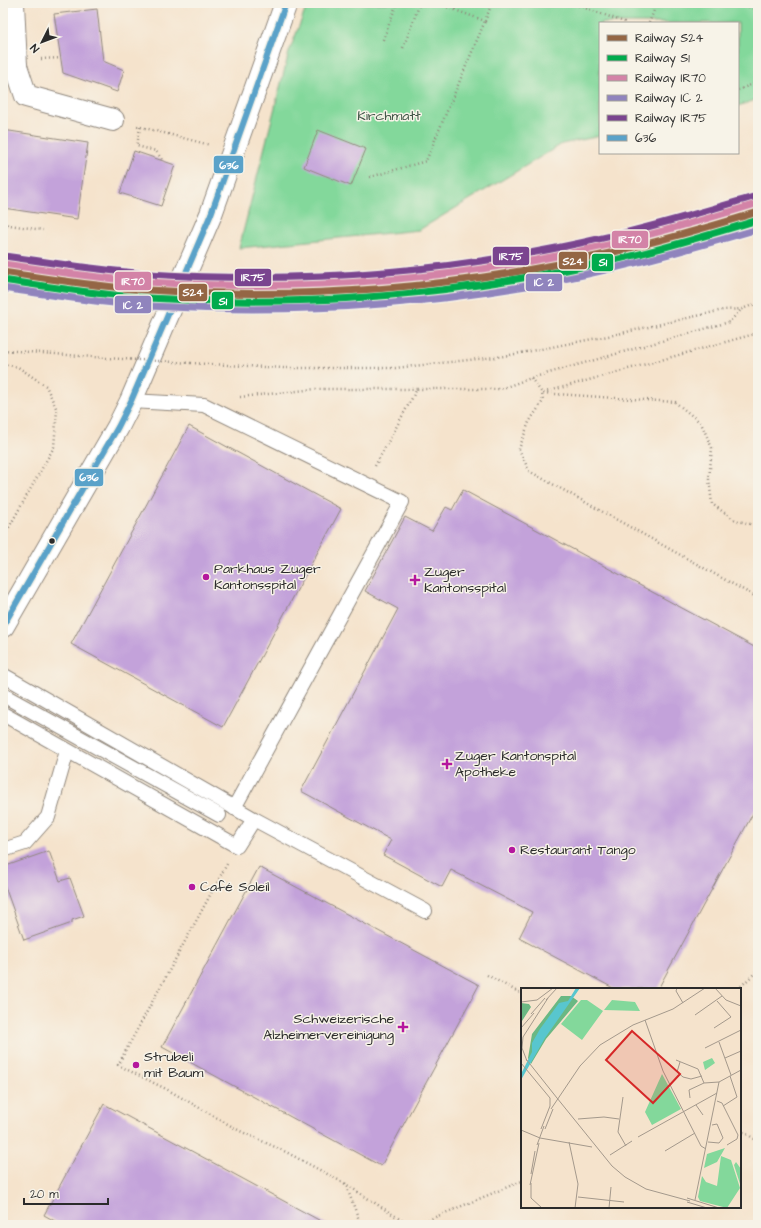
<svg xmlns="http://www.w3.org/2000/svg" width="761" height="1228" font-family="'Architects Daughter',sans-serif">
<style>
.green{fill:#83d89b;stroke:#578263}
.building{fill:#c3a2da}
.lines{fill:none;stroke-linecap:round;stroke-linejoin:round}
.lane-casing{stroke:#90877c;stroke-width:16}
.street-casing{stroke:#90877c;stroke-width:24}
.path{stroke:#90877c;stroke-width:2.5;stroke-dasharray:1 3;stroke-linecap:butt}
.lane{stroke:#fff;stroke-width:14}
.street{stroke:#fff;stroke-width:22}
.path-bridge{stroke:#90877c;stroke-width:2.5;stroke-dasharray:1 3;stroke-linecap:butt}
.bus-1-casing{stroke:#f7f3e8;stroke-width:9}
.bus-1{stroke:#5aa2c9;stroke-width:6}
.rail-1-casing{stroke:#f7f3e8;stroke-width:10}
.rail-2-casing{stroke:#f7f3e8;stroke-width:10}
.rail-3-casing{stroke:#f7f3e8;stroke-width:10}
.rail-4-casing{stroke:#f7f3e8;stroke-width:10}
.rail-5-casing{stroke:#f7f3e8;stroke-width:10}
.rail-1{stroke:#946644;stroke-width:7}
.rail-2{stroke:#00ab4d;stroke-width:7}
.rail-3{stroke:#d383a7;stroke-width:7}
.rail-4{stroke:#9084bd;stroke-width:7}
.rail-5{stroke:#7a448f;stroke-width:7}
.bus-dot{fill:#2b2b2b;stroke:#f7f3e8;stroke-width:1.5}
.poi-dot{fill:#b5179e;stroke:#f7f3e8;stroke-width:1.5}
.labels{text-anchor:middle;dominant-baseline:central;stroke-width:3;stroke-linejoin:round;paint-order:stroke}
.park-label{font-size:14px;fill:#415647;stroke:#f7f3e8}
.poi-label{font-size:14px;fill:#2b2b2b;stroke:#f7f3e8;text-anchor:start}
.inset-road{fill:none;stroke:#a4998c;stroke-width:1}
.view{fill:#d62828;fill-opacity:0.15;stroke:#d62828;stroke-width:2}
.inset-edge{fill:none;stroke:#2b2b2b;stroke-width:2}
.line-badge{stroke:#f7f3e8;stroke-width:1.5}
.badge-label{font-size:11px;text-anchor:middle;font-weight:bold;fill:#fff}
</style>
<rect width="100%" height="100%" fill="#f7f3e8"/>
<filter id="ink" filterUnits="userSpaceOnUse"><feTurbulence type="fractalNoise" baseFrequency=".025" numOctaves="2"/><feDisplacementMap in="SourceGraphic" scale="8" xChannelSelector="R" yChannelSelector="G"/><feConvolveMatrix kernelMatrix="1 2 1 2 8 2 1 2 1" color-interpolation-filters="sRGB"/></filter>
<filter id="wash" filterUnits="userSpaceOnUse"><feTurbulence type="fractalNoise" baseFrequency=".012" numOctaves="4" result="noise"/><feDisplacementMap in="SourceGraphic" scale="16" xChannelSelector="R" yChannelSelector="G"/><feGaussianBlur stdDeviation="0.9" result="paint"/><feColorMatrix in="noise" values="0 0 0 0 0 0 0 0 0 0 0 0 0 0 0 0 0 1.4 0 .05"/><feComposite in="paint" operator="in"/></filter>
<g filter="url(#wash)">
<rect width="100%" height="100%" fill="#f5e3cc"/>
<path class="green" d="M 308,3 L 758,3 L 758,99 L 738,106 L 738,23 L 600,23 L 600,136 L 562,144 L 419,230 L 239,248 L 289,52 Z"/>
<g id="blocks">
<g class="building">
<path d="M 97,9 L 103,61 L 124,70 L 117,92 L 63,73 L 54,14 Z"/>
<path d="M 3,130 L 88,143 L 77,219 L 3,208 Z"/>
<path d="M 318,130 L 366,149 L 351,186 L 304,167 Z"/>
<path d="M 134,151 L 175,165 L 161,206 L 120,193 Z"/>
<path d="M 189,426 L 341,509 L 223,727 L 71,644 Z"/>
<path d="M 463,490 L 758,649 L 758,804 L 658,989 L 615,989 L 519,938 L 532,912 L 451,870 L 442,887 L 383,855 L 391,840 L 301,791 L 398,609 L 365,591 L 405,517 L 432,531 L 446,507 L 452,510 Z"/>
<path d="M 49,851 L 60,881 L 70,878 L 84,916 L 72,920 L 72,923 L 24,940 L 3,881 L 3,867 Z"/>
<path d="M 259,867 L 479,985 L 381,1166 L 162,1047 Z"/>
<path d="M 104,1104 L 197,1154 L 328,1225 L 62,1225 L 44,1215 Z"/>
</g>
</g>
</g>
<g filter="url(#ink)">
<use href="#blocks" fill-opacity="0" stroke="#90877c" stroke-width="1"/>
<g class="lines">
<g class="lane-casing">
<g id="lane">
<path d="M 131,401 L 204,405 L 402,502 L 234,808"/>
<path d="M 3,675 L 254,819 L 237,846 L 3,714"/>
<path d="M 3,695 L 219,815"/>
<path d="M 254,819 L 425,911"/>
<path d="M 3,850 L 25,843 L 48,817 L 67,751"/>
</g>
</g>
<g class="street-casing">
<g id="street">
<path d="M 16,66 L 26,96 L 113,120"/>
<path d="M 3,71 L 16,66 L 13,3"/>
<path d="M 3,626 L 118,427 L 131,401 L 211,214 L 286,3"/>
</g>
</g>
<g class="path">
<path d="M 436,3 L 485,21 L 492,3"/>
<path d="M 571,3 L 627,23"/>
<path d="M 737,3 L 758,10"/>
<path d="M 649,23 L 657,3"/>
<path d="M 383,40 L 397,3"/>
<path d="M 403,48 L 420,3"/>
<path d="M 41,59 L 61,58"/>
<path d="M 738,90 L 758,82"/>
<path d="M 137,126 L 210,145"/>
<path d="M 140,127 L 137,146 L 156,151 L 163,161"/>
<path d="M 370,177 L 426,161 L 485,21"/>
<path d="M 3,224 L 43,230"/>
<path d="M 3,350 L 106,358"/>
<path d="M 191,363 L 283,368 L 395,368 L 505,356 L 613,335 L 723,310 L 742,309 L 758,303"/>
<path d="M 3,364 L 18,367 L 46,386 L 57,410 L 54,447 L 3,538"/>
<path d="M 531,378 L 542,393 L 758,333"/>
<path d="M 240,397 L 316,389 L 417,389"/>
<path d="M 375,466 L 417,389 L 500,389 L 531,378 L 729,322 L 742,309"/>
<path d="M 758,526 L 735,520 L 712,504 L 709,479 L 712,448 L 701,423 L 675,402 L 542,393 L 543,401 L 529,422 L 519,449 L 529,471 L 758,598"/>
<path d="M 227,864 L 118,1065 L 170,1091 L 240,1131 L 286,1152 L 344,1183 L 406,1223 L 421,1223 L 522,1181"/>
<path d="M 487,975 L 522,994"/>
<path d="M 738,989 L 758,970"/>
<path d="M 740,1130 L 758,1141"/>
<path d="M 345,1183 L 361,1225"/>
</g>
<use href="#lane" class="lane"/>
<use href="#street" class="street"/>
<path class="path-bridge" d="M 106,358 L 191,363"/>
<g class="bus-1-casing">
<path id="bus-1" d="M 3,626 L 118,427 L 131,401 L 211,214 L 286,3"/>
</g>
<use href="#bus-1" class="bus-1"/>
<g class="rail-1-casing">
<path id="rail-1" d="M 3,272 C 51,279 99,287 148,290 C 302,300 459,288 610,253 C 660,241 709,227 758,212"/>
</g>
<g class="rail-2-casing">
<path id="rail-2" d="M 3,280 C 51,287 99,295 148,298 C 303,308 458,295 610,261 C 660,250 709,235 758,220"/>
</g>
<g class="rail-3-casing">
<path id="rail-3" d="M 4,264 C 52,271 100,279 148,282 C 302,292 459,280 608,245 C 658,233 707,219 756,204"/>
</g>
<g class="rail-4-casing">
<path id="rail-4" d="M 3,288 C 51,295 99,303 148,306 C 304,315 462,304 614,268 C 662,257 710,243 758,229"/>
</g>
<g class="rail-5-casing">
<path id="rail-5" d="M 5,256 C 53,263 101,271 149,274 C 301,284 458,272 607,237 C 656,226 705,211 753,197"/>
</g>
<use href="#rail-1" class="rail-1"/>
<use href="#rail-2" class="rail-2"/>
<use href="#rail-3" class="rail-3"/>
<use href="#rail-4" class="rail-4"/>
<use href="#rail-5" class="rail-5"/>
</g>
</g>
<circle class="bus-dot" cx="52" cy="541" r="3.5"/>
<g class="poi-dot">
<circle cx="206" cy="577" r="4"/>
<path d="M413 574h4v4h4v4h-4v4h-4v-4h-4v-4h4z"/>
<path d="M445 758h4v4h4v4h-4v4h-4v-4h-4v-4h4z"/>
<circle cx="512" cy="850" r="4"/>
<circle cx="192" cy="887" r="4"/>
<path d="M401 1021h4v4h4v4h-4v4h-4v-4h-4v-4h4z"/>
<circle cx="136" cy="1065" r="4"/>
</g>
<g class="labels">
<g class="park-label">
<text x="389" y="116">Kirchmatt</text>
</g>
<g class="poi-label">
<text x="214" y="569">Parkhaus Zuger<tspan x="214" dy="16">Kantonsspital</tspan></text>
<text x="424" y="572">Zuger<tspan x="424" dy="16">Kantonsspital</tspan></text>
<text x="455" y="756">Zuger Kantonspital<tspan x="455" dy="16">Apotheke</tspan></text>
<text x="520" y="850">Restaurant Tango</text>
<text x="200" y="887">Café Soleil</text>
<text x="394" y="1019" text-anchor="end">Schweizerische<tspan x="394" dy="16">Alzheimervereinigung</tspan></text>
<text x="144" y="1057">Strubeli<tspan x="144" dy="16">mit Baum</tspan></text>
</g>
</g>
<g transform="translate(521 988)">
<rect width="220" height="220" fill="#f5e3cc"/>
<path d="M 60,12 L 66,12 L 82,23 L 61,52 L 40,36 ZM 91,12 L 114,14 L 119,23 L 83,22 ZM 191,70 L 194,75 L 184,82 L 182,74 ZM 141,86 L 160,121 L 131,137 L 124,124 ZM 204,160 L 196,174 L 183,180 L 186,166 ZM 200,168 L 210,172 L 219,200 L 206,220 L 179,213 L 177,209 L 181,188 L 185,194 L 196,198 ZM 215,174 L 220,181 L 220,199 L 213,177 Z" fill="#83d89b"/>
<path d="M 40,8 L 50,8 L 57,13 L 25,51 L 10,76 L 7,70 L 11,46 ZM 0,15 L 8,16 L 10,19 L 1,33 Z" fill="#6ab883"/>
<path d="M 55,0 L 59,0 L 24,50 L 0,92 L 0,86 L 11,64 L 11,55 L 19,41 L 38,15 L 47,13 Z" fill="#58c6ce"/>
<path class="inset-road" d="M 156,0 L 155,3 L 162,15M 194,0 L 205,12 L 220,18M 25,12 L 36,0M 0,14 L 16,12 L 32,0M 10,26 L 24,10M 174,27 L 201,8M 124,32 L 142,83 L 180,158 L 185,161M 0,40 L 13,25M 193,40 L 210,29 L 196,13M 198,54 L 210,87M 184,60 L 220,42M 204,70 L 220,63M 5,71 L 36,110M 155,72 L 177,81 L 183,95M 6,73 L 1,60 L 2,49 L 27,10M 159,74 L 156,84 L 162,89 L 170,91 L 181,88M 0,75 L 29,110 L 29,118 L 20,141M 198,94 L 220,82M 102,109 L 97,144 L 105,158M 36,110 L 91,178 L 104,189 L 125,201 L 169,213M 169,110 L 168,102 L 183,95 L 198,94M 196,113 L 201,115 L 217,147 L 216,151 L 206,157M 175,117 L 182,127M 202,118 L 216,109 L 209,88M 30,121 L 59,78 L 79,57 L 112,37 L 152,21 L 184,0M 57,131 L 83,129 L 98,131M 24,141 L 32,121M 0,142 L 19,150 L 71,159M 117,149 L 196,105M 48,154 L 57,196 L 54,220M 187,154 L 198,155 L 202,150 L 196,136 L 191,137M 16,157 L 23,138M 144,163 L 174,145M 89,167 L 111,153M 10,186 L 14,163M 10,195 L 10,210 L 21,220M 9,197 L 18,155M 57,209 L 103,214M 166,210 L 198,220M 174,212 L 198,94M 166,214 L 186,220M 88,220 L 90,199"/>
<path class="view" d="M 111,43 L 159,86 L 132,115 L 85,72 Z"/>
<rect width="220" height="220" class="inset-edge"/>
</g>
<g class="line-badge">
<rect x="213" y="155" width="31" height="19" rx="4" fill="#5aa2c9"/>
<rect x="611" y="230" width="38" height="19" rx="4" fill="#d383a7"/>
<rect x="492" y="246" width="38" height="20" rx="4" fill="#7a448f"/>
<rect x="558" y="251" width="30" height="19" rx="4" fill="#946644"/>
<rect x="591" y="253" width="23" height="19" rx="4" fill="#00ab4d"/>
<rect x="234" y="268" width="38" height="19" rx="4" fill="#7a448f"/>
<rect x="114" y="271" width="38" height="20" rx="4" fill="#d383a7"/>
<rect x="525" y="273" width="38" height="19" rx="4" fill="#9084bd"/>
<rect x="178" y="283" width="30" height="19" rx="4" fill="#946644"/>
<rect x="211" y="291" width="23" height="19" rx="4" fill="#00ab4d"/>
<rect x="114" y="295" width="38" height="19" rx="4" fill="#9084bd"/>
<rect x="74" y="468" width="30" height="19" rx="4" fill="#5aa2c9"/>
</g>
<g class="badge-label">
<text x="229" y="169">636</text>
<text x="630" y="243">IR70</text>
<text x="511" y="260">IR75</text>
<text x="573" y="265">S24</text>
<text x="603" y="266">S1</text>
<text x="253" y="281">IR75</text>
<text x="133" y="285">IR70</text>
<text x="544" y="286">IC 2</text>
<text x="193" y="296">S24</text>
<text x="223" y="305">S1</text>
<text x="133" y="309">IC 2</text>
<text x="89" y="481">636</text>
</g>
<rect width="761" height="1228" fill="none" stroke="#f7f3e8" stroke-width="16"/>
<rect x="599" y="22" width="140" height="132" fill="#f7f3e8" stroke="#a5a39c"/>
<rect x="607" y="35" width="20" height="6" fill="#946644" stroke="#a5a39c"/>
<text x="635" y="42" font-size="12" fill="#2b2b2b">Railway S24</text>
<rect x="607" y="55" width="20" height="6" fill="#00ab4d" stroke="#a5a39c"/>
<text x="635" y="62" font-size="12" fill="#2b2b2b">Railway S1</text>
<rect x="607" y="75" width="20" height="6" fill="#d383a7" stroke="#a5a39c"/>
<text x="635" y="82" font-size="12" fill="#2b2b2b">Railway IR70</text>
<rect x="607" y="95" width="20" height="6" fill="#9084bd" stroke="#a5a39c"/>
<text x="635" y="102" font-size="12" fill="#2b2b2b">Railway IC 2</text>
<rect x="607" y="115" width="20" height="6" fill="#7a448f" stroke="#a5a39c"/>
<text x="635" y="122" font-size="12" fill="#2b2b2b">Railway IR75</text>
<rect x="607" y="135" width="20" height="6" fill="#5aa2c9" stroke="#a5a39c"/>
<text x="635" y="142" font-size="12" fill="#2b2b2b">636</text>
<g transform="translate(42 42) rotate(228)" stroke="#f7f3e8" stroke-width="3" paint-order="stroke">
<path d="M0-3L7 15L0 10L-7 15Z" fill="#2b2b2b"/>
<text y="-6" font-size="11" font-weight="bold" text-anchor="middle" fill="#2b2b2b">N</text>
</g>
<path d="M24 1198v6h84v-6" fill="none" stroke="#2b2b2b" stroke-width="2"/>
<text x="30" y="1198" font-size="12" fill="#2b2b2b" stroke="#f7f3e8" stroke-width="3" paint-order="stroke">20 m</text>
</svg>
